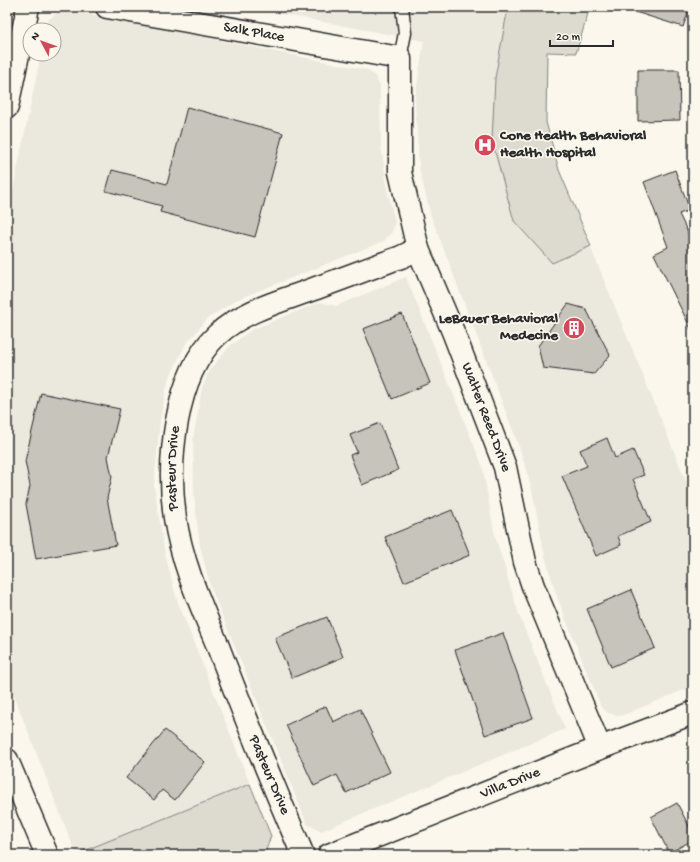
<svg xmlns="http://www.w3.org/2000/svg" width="700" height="862" font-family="'Gochi Hand',sans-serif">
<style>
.built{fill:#ebe8de}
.green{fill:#dddad0;stroke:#84827e}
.building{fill:#c7c4bc;stroke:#2b2b2b}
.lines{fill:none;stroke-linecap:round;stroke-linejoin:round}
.lane-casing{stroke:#2b2b2b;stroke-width:15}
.street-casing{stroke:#2b2b2b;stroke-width:25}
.secondary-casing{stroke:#2b2b2b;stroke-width:25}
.lane{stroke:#fbf7ec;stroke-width:12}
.street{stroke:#fbf7ec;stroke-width:22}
.secondary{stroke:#fbf7ec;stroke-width:22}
.labels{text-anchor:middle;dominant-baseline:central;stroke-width:3.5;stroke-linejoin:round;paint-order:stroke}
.street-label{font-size:15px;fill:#2b2b2b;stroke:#fbf7ec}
.poi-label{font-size:15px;font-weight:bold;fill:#2b2b2b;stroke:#fbf7ec;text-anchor:start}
</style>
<rect width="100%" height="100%" fill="#fbf7ec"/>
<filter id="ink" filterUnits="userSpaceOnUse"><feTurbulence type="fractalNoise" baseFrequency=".025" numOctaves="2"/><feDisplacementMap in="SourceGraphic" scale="8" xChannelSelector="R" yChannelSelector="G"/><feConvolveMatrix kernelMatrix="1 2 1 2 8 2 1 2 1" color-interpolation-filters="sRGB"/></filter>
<g filter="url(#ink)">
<g class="built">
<path d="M 244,7 L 590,7 L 576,53 L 547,52 L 546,122 L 559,170 L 693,498 L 693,686 L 621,716 L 608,713 L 601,707 L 557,597 L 545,556 L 532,490 L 520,449 L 431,216 L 419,168 L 415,99 L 424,41 Z"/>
<path d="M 63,9 L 368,70 L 375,76 L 380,86 L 381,145 L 388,194 L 395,222 L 392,232 L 384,241 L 236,300 L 207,319 L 185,345 L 168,381 L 160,420 L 154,486 L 165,554 L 177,600 L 250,784 L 76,854 L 7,678 L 7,219 L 41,54 L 54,54 L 54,30 L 46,30 L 48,20 Z"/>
<path d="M 406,277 L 482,465 L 495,536 L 519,615 L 565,729 L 321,831 L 307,824 L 211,588 L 200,546 L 194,496 L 193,439 L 202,388 L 211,368 L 230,346 L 251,330 L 320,302 L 336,306 Z"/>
</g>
<g class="green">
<path d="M 508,7 L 590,7 L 576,53 L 547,52 L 546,122 L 559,170 L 591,246 L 552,263 L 514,221 L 492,141 L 495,78 Z"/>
<path d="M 250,784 L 271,836 L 265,853 L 260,855 L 76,854 Z"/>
</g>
<g class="building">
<path d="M 632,7 L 690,7 L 683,27 L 632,11 Z"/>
<path d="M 638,70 L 679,70 L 680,120 L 638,121 Z"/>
<path d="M 187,107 L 283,133 L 255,237 L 160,212 L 162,206 L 106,191 L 112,170 L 167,184 Z"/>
<path d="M 675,170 L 690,210 L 679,214 L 693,243 L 693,333 L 654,254 L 668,247 L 644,182 Z"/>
<path d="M 568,304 L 586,309 L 610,355 L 594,374 L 543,368 L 538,346 Z"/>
<path d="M 402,314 L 430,383 L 392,399 L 363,329 Z"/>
<path d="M 41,393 L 120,409 L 108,457 L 112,477 L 107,498 L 116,545 L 36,559 L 26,504 L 30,486 L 25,461 Z"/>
<path d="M 380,423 L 398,470 L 362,485 L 350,455 L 357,452 L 350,435 Z"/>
<path d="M 607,438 L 615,458 L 633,450 L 644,475 L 633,479 L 651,522 L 618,536 L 621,545 L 596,556 L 562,476 L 587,466 L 580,450 Z"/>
<path d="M 452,510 L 470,555 L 404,582 L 385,537 Z"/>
<path d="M 631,590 L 655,648 L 611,667 L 587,609 Z"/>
<path d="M 327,617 L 343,657 L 292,678 L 275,638 Z"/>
<path d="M 503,633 L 533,718 L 485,735 L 455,650 Z"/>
<path d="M 326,706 L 333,722 L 360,709 L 390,772 L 346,793 L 337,775 L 314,786 L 286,725 Z"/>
<path d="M 165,730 L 205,762 L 175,800 L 162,790 L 154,800 L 126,778 Z"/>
<path d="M 677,803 L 693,834 L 693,840 L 669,853 L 651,817 Z"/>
</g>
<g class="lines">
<g class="lane-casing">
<path id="lane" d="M 400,58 L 405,33 L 402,7"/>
</g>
<g class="street-casing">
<g id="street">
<path id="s1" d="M 107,7 L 400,58 L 400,172 L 418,249 L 454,334 L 505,467 L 525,562 L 533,586 L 600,748"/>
<path id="s2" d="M 303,855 C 273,785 244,715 217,644 C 200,603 182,563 175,518 C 167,463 174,376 217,335 C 241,312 278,302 308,291 C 339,280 370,268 401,257 L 418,249"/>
<path id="s3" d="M 329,855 L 600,748 L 693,713"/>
</g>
</g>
<g class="secondary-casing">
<g id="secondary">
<path d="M 7,107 L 28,7"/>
<path d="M 7,760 L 47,855"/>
</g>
</g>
<use href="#lane" class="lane"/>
<use href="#street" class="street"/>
<use href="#secondary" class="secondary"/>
</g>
</g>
<defs>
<g id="hospital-disc" transform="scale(1.15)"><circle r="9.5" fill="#d1495b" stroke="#fbf7ec"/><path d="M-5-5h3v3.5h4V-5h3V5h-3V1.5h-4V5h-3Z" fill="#fff"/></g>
<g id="building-disc" transform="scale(1.15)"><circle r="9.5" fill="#d1495b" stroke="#fbf7ec"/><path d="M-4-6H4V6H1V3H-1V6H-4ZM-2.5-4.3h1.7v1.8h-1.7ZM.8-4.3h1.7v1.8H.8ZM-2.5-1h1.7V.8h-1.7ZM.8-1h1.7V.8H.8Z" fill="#fff"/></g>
</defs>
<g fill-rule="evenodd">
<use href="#hospital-disc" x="485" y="145"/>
<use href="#building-disc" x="574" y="328"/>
</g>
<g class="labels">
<g class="street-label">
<text stroke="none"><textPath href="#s1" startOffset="149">Salk Place</textPath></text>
<text stroke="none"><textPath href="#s1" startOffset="672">Walter Reed Drive</textPath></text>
<text stroke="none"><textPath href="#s2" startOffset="411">Pasteur Drive</textPath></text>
<text transform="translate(269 775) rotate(67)">Pasteur Drive</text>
<text stroke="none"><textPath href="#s3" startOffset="195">Villa Drive</textPath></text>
</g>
<g class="poi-label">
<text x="500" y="136">Cone Health Behavioral<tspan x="500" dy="17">Health Hospital</tspan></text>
<text x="558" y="319" text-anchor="end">LeBauer Behavioral<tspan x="558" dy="17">Medecine</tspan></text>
</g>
</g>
<rect width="700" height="862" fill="none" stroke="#fbf7ec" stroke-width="24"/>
<rect x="12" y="12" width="676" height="838" fill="none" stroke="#2b2b2b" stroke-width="1.5" filter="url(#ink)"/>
<g transform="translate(42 42) rotate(311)"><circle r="19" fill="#fbf7ec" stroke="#a8a59f"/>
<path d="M0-3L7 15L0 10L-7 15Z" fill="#d1495b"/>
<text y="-6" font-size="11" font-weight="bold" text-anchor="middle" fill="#2b2b2b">N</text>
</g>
<path d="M550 40v6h63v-6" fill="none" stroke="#2b2b2b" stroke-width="2"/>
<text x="556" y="40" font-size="12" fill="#2b2b2b" stroke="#fbf7ec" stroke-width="3" paint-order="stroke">20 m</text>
</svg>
